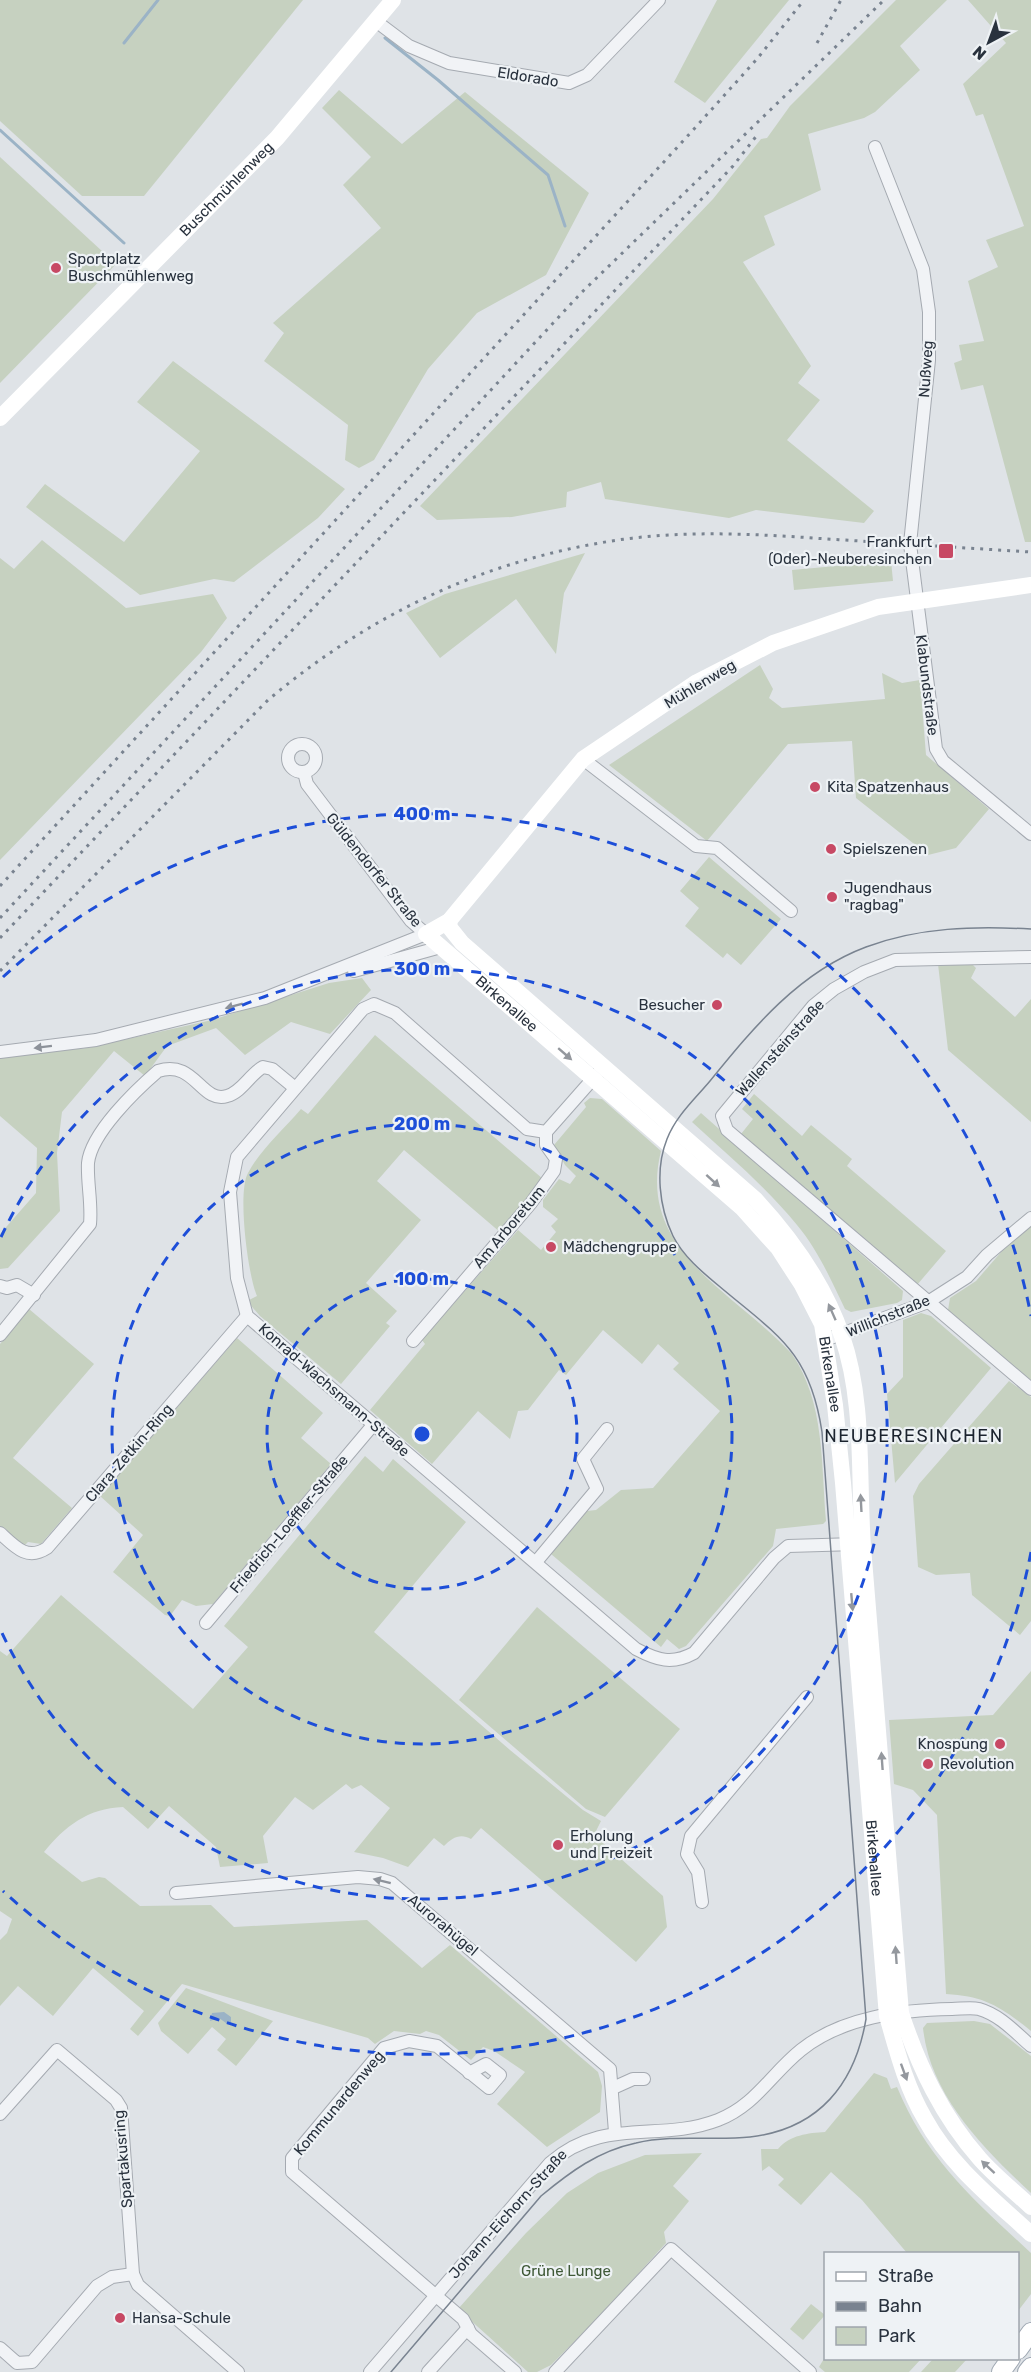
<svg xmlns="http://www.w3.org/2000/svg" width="1031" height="2372" font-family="Rubik,sans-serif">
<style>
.green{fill:#c6d1c0}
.water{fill:#9bb3c6}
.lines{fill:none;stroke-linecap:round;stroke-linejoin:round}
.stream{stroke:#9bb3c6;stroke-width:3}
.street-casing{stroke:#a5aab1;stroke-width:14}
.primary-casing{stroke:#9fa8b3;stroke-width:20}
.street{stroke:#f1f3f6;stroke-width:12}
.secondary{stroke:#fff;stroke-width:16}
.primary{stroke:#fff;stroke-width:18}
.tram{stroke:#798390;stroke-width:1.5}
.rail{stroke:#798390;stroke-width:3;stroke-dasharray:3 6;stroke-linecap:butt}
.oneway{fill:#8d929a}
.oneway2{fill:#94989e}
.ring{fill:none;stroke:#1d4ed8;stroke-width:3;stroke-dasharray:10 8}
.poi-dot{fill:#c74964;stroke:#eef2f5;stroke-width:2}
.labels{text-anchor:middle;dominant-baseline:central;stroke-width:4.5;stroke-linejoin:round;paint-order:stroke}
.street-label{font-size:15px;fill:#29323e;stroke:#eef2f5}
.poi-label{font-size:15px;fill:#29323e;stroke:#eef2f5;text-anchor:start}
.park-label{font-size:15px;fill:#3f5937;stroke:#eef2f5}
.quarter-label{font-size:18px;letter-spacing:1.5px;fill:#1b232e;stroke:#eef2f5}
.centre{fill:#1d4ed8;stroke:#eef2f5;stroke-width:3}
.ring-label{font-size:18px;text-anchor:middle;font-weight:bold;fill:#1d4ed8;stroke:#eef2f5;stroke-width:4.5;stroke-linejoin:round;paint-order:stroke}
</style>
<rect width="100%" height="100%" fill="#dfe3e7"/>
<g class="green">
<path d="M 0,0 L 303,0 L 144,196 L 82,196 L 0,121 Z"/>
<path d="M 717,0 L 789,0 L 705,103 L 674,82 Z"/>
<path d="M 896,0 L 947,0 L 900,46 L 920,70 L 875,112 L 864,118 L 808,134 L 821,190 L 764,216 L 775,245 L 743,262 L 811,366 L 798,383 L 820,400 L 787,440 L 874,511 L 864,523 L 756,510 L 729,518 L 605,499 L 601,482 L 567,492 L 566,507 L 512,517 L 437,520 L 420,506 L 713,199 L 761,139 L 767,138 L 790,106 Z"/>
<path d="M 968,0 L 1031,0 L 1031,542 L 1025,542 L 983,385 L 961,390 L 954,363 L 962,360 L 959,345 L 984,341 L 968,281 L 998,267 L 986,240 L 1024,226 L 983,114 L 976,116 L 963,84 L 1006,43 Z"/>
<path d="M 339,90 L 402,144 L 465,92 L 589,193 L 546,275 L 477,313 L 428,369 L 374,460 L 359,468 L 345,460 L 348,425 L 264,361 L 284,333 L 273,323 L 381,228 L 343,185 L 371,157 L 322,108 Z"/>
<path d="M 0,157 L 116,264 L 0,383 Z"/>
<path d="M 173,361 L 345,489 L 318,518 L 234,582 L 214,579 L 140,595 L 26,507 L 45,484 L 124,542 L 200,451 L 137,402 Z"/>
<path d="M 42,540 L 126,608 L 213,594 L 227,618 L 201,652 L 0,860 L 0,558 L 14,569 Z"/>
<path d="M 585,553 L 564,593 L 556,654 L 516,599 L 440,658 L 406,613 L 445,594 Z"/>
<path d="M 891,561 L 893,581 L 794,590 L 792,570 Z"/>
<path d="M 760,665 L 773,689 L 769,698 L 782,708 L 885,699 L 882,673 L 902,683 L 920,680 L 926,755 L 989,809 L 956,848 L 928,855 L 856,798 L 852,741 L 788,744 L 707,841 L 609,765 Z"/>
<path d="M 709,857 L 781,919 L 741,965 L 727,953 L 723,958 L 685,926 L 699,908 L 680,891 Z"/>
<path d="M 938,964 L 973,965 L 976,968 L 971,978 L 1015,1017 L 1031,999 L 1031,1122 L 948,1050 Z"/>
<path d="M 362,978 L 371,990 L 330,1034 L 291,1022 L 245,1055 L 216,1028 L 167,1046 L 145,1076 L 114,1051 L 62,1112 L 57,1153 L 60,1211 L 8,1268 L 0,1269 L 0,1234 L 36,1193 L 37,1148 L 0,1116 L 0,1056 L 87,1048 L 212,1020 L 329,983 Z"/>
<path d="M 375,1035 L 543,1179 L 501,1233 L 404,1150 L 377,1181 L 421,1220 L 366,1283 L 397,1311 L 386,1323 L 390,1326 L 341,1384 L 260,1316 L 247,1301 L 257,1296 C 248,1276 237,1192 248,1173 C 260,1150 284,1129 301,1109 L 308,1114 Z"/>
<path d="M 754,1094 L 802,1136 L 811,1125 L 852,1159 L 847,1166 L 946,1251 L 917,1285 L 741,1134 L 753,1119 L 742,1109 Z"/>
<path d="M 590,1098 L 602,1099 L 661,1151 C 636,1251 735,1292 792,1354 C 825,1403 821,1463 826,1521 L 823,1524 L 776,1529 L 773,1546 L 686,1646 L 679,1649 L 667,1639 L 661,1647 L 551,1554 L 587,1511 L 596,1510 L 621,1490 L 653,1488 L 720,1411 L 673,1369 L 679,1363 L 658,1344 L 642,1364 L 603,1330 L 566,1375 L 559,1370 L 528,1410 L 518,1411 L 510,1439 L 478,1411 L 432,1464 L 370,1410 L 425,1344 L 422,1340 L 518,1230 L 541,1250 L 556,1232 L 551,1226 L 558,1219 L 543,1207 L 543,1200 L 559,1179 L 570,1184 L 576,1176 L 565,1165 L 554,1145 L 586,1107 L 584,1103 Z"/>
<path d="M 701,1113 L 903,1291 L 902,1300 L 897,1303 L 851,1312 L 845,1309 C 831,1280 818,1250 797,1225 C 766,1187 728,1155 692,1122 Z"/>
<path d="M 1031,1226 L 1031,1381 L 948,1310 L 950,1298 L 976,1281 L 1002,1251 Z"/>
<path d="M 29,1309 L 94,1364 L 13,1458 L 72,1508 L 41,1544 L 28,1542 L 24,1546 L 0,1528 L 0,1344 Z"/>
<path d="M 921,1313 L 931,1316 L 991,1368 L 895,1483 L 887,1394 L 903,1377 L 903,1320 Z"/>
<path d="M 237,1338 L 323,1413 L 301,1438 L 331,1464 L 213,1604 L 196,1606 L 182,1600 L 170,1616 L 165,1615 L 113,1572 L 143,1535 L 100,1496 Z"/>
<path d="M 1009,1381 L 1031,1397 L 1031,1621 L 1020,1635 L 972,1595 L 970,1573 L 936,1575 L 918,1567 L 913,1496 L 919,1484 Z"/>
<path d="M 365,1456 L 383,1472 L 393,1459 L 466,1522 L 374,1632 L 510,1750 L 583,1810 L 601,1821 L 594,1835 L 663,1896 L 667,1927 L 636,1962 L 481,1828 L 471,1839 C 460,1833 452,1838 444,1846 L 434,1838 L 408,1867 L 383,1858 L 354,1852 L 390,1808 L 361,1785 L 352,1789 L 346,1784 L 313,1810 L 295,1797 L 263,1836 L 268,1863 L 220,1867 L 216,1847 L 169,1806 L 148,1829 L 123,1807 C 88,1808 64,1827 44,1852 L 82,1882 L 99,1877 L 105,1878 L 140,1906 L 211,1905 L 234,1927 L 367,1920 L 422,1968 L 450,1945 L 598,2072 L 602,2086 L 600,2112 L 547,2147 L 497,2104 L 525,2072 L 494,2051 L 483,2047 L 471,2060 L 439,2035 L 426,2031 L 420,2034 L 394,2031 L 375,2044 L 368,2038 L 182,1984 L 138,2036 L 130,2029 L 144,2011 L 93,1968 L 53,2016 L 18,1986 L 0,2006 L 0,1940 L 7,1933 L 12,1919 L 0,1911 L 0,1651 L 7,1656 L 61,1595 L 193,1709 L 248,1647 L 224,1626 Z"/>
<path d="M 537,1607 L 680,1729 L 605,1817 L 586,1809 L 459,1700 Z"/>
<path d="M 1031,1671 L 1031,2031 C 1001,2007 985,1996 946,1994 L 937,1815 L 913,1790 L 894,1784 L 889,1720 L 993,1715 Z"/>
<path d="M 186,1988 L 273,2021 L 236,2066 L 217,2050 L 226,2039 L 212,2027 L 188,2054 L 161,2031 L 158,2023 Z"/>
<path d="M 974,2021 L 990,2024 L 1031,2056 L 1031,2193 C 984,2149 930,2096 923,2028 L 927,2023 Z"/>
<path d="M 874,2073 L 887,2078 L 891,2089 L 897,2087 C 927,2160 975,2201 1031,2253 L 1031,2294 L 1018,2311 L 1018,2254 L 907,2253 L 862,2200 L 831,2172 L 801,2205 L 778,2185 L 784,2179 L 769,2166 L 762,2171 L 761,2149 L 778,2149 C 790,2135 808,2133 825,2132 Z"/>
<path d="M 702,2153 L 673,2186 L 689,2201 L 664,2232 L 666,2243 L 600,2316 L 551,2365 L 537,2372 L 528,2372 L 458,2309 L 526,2233 L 567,2193 L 598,2173 L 645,2155 Z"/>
<path d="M 811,2304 L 825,2315 L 803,2340 L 790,2329 Z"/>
<path d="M 825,2357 L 826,2358 L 921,2359 L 909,2372 L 825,2372 L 819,2367 Z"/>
<path d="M 933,2359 L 933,2358 L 967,2359 L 955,2372 L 921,2372 Z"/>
</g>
<path class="water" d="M 224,2012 L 231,2017 L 231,2023 L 226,2023 L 219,2018 L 210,2021 L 212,2013 Z"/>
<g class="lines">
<g class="stream">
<path d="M 385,38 L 438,80 L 548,175 L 565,226"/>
<path d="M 124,43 L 158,0"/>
<path d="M 0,130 L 124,243"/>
</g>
<g class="street-casing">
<g id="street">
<path d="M 377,22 L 409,46 L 449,63 L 569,83 L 587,75 L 659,0"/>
<path d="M 875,147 L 923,269 L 929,312 L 929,360 L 910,544 L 936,749 L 943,761 L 1031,834"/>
<circle cx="302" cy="758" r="14"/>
<path d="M 583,759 L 696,846 L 717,848 L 791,911"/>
<path d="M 1031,957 L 895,960 L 864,972 L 834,989 L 813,1006 L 722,1116 L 727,1130 L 1031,1389"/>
<path d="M 354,971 L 441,947"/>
<path d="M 0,1052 L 96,1040 L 265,998 L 426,934 L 411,921 L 307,784 L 304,772"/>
<path d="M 598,1073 L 546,1132 L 527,1129 L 395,1013 L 374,1004 L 363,1009 L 237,1157 L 230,1192 L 237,1278 L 247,1316 L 636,1649 C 657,1660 672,1665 694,1653 L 774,1558 L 788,1546 L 856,1544"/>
<path d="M 0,1286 L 7,1288 L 17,1285 L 34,1295"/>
<path d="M 0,1335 L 90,1224 C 92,1203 87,1183 88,1163 C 91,1133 136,1090 158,1071 C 195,1059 201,1104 227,1096 C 242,1092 250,1074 263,1067 L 272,1069 L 295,1088"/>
<path d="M 825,1340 L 928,1302 L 967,1277 L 987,1255 L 1031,1218"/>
<path d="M 413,1341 L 531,1203 L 554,1171 L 556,1159 L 546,1145 L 546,1132"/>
<path d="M 0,1533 C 15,1547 27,1561 47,1548 L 247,1316"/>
<path d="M 536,1562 L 597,1489 L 583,1459 L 607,1429"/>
<path d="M 206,1623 L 373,1425"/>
<path d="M 176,1893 L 358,1877 L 380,1879 L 392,1883 L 610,2069 L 615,2132"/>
<path d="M 702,1902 L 698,1872 L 687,1854 L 691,1836 L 807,1697"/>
<path d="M 469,2073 L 486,2064 L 500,2075 L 489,2088 L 437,2046 L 409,2041 L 384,2048 L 292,2158 L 292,2172 L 463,2319 L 471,2334 L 515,2372"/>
<path d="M 613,2088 L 633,2079 L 644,2079"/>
<path d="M 0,2114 L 57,2050 L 116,2100 L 121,2108 L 133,2274 L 138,2285 L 238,2372"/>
<path d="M 0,2348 L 17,2363 L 32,2362 L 97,2286 L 112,2277 L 133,2274"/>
<path d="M 370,2372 L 550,2163 C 604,2116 658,2143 718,2120 C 755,2106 771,2074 801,2050 C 842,2017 901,2010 952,2009 C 960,2009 971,2007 979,2009 C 1000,2015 1015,2032 1031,2046"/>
<path d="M 428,2372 L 468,2328"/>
<path d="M 555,2372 L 671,2249 L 810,2372"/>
</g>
</g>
<g class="primary-casing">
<g id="primary">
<path d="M 1018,2350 L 1031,2332"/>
<path d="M 1001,2372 L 1011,2358"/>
<path d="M 1027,2372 L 1031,2367"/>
</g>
</g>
<use href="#street" class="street"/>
<g class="secondary">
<path id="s1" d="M 0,418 L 277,138 L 393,0"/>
<path id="s2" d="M 1031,585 L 878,607 L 773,643 L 697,682 L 583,759 L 449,921 L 426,934 L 742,1208 L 778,1248 L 802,1285 L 822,1324 L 835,1405 L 843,1483 L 887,2016 C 897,2051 906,2087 925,2119 C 950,2165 993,2199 1031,2234"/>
<path d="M 449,921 L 450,928 L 462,943 L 755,1199 C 792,1239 824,1283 842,1336 C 865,1402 858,1477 863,1547 C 876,1703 889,1858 901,2013 C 919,2067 942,2116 980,2159 C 995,2176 1014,2191 1031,2207"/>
</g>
<use href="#primary" class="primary"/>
<path class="tram" d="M 391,2372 L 541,2196 C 570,2172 598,2151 636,2143 C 673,2134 713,2141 750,2137 C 819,2129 855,2084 866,2019 L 822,1432 C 810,1351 777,1335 719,1286 C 702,1272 683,1256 673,1236 C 659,1207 655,1169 667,1139 C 676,1116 694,1100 710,1081 C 754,1027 799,972 866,947 C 919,927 975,926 1031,929"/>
<g class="rail">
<path d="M 817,43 L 841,0"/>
<path d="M 0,886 L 694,129 L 757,59 L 804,0"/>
<path d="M 0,918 L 582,292 L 884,0"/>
<path d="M 0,938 L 733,166 L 758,134"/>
<path d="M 0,971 L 268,700 C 372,613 484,560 618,540 C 687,530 758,534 827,539 C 895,543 963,548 1031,552"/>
</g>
</g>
<defs><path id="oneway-solid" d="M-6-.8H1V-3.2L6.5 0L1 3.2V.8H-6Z" transform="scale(1.5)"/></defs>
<g class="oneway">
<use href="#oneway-solid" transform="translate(234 1006) rotate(165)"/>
<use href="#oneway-solid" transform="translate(43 1047) rotate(173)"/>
<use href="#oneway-solid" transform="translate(382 1881) rotate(-166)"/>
</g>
<g class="oneway2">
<use href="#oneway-solid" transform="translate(565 1054) rotate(41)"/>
<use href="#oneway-solid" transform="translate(713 1181) rotate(42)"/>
<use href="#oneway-solid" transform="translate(832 1312) rotate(-114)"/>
<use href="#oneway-solid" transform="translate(861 1503) rotate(-93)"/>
<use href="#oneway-solid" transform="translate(852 1602) rotate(85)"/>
<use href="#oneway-solid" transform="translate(882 1761) rotate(-94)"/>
<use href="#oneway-solid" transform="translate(896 1955) rotate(-94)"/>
<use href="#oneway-solid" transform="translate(904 2072) rotate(70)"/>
<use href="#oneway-solid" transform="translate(988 2167) rotate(-137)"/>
</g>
<g class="ring">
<circle cx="422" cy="1434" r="155"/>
<circle cx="422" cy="1434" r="310"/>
<path d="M1 1237A465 465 0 1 1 1 1631"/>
<path d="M1031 1552A620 620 0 0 1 3 1891M3 977A620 620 0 0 1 1031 1316"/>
</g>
<g class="poi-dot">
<circle cx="56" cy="268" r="6"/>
<rect x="938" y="543" width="16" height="16" rx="3"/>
<circle cx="815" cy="787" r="6"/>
<circle cx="831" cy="849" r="6"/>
<circle cx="832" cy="897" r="6"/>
<circle cx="717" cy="1005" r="6"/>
<circle cx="551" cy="1247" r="6"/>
<circle cx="1000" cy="1744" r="6"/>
<circle cx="928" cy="1764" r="6"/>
<circle cx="558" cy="1845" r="6"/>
<circle cx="120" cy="2318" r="6"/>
</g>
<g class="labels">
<g class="street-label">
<text transform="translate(528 77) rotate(9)">Eldorado</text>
<text stroke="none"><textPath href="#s1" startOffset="322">Buschmühlenweg</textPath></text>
<text transform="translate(926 369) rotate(-86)">Nußweg</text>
<text transform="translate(700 684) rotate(-31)">Mühlenweg</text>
<text transform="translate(927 685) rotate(83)">Klabundstraße</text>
<text transform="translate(374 870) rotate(51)">Güldendorfer Straße</text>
<text stroke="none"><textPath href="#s2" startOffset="832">Birkenallee</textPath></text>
<text transform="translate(780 1048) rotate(-48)">Wallensteinstraße</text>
<text transform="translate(509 1227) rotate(-50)">Am Arboretum</text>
<text transform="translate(888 1316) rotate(-22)">Willichstraße</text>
<text stroke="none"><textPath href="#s2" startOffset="1336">Birkenallee</textPath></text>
<text transform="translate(334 1390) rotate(41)">Konrad-Wachsmann-Straße</text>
<text transform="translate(129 1453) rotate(-49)">Clara-Zetkin-Ring</text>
<text transform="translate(289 1524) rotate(-50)">Friedrich-Loeffler-Straße</text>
<text stroke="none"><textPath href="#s2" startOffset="1822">Birkenallee</textPath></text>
<text transform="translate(443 1925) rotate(40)">Aurorahügel</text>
<text transform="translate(339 2103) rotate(-50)">Kommunardenweg</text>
<text transform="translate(123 2159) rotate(-95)">Spartakusring</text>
<text transform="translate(508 2214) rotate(-48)">Johann-Eichorn-Straße</text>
</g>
<g class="poi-label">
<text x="68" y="259">Sportplatz<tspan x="68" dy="17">Buschmühlenweg</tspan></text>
<text x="932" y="542" text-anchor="end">Frankfurt<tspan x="932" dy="17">(Oder)-Neuberesinchen</tspan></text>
<text x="827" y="787">Kita Spatzenhaus</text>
<text x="843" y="849">Spielszenen</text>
<text x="844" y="888">Jugendhaus<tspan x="844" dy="17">"ragbag"</tspan></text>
<text x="705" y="1005" text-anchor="end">Besucher</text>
<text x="563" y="1247">Mädchengruppe</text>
<text x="988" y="1744" text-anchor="end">Knospung</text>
<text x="940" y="1764">Revolution</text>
<text x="570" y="1836">Erholung<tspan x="570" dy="17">und Freizeit</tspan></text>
<text x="132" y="2318">Hansa-Schule</text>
</g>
<g class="park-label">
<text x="566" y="2271">Grüne Lunge</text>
</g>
<g class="quarter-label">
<text x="914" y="1436">NEUBERESINCHEN</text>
</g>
</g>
<circle cx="422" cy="1434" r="9" class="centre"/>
<g class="ring-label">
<text x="422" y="820">400 m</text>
<text x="422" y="975">300 m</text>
<text x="422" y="1130">200 m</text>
<text x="422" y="1285">100 m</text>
</g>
<rect x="824" y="2252" width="195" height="108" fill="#eef2f5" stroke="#9fa5ac" stroke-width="1.5"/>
<rect x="836" y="2272" width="30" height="9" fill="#ffffff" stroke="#9fa5ac" stroke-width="1.5"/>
<text x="878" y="2282" font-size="18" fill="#29323e">Straße</text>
<rect x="836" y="2302" width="30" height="9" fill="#798390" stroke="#9fa5ac" stroke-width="1.5"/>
<text x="878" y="2312" font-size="18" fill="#29323e">Bahn</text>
<rect x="836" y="2327" width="30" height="18" fill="#c6d1c0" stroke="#9fa5ac" stroke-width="1.5"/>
<text x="878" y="2342" font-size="18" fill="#29323e">Park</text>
<g transform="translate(989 42) rotate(221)" stroke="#eef2f5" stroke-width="4.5" paint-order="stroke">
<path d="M0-4.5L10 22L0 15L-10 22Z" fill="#29323e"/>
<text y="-9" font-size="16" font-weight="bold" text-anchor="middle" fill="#29323e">N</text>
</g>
</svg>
